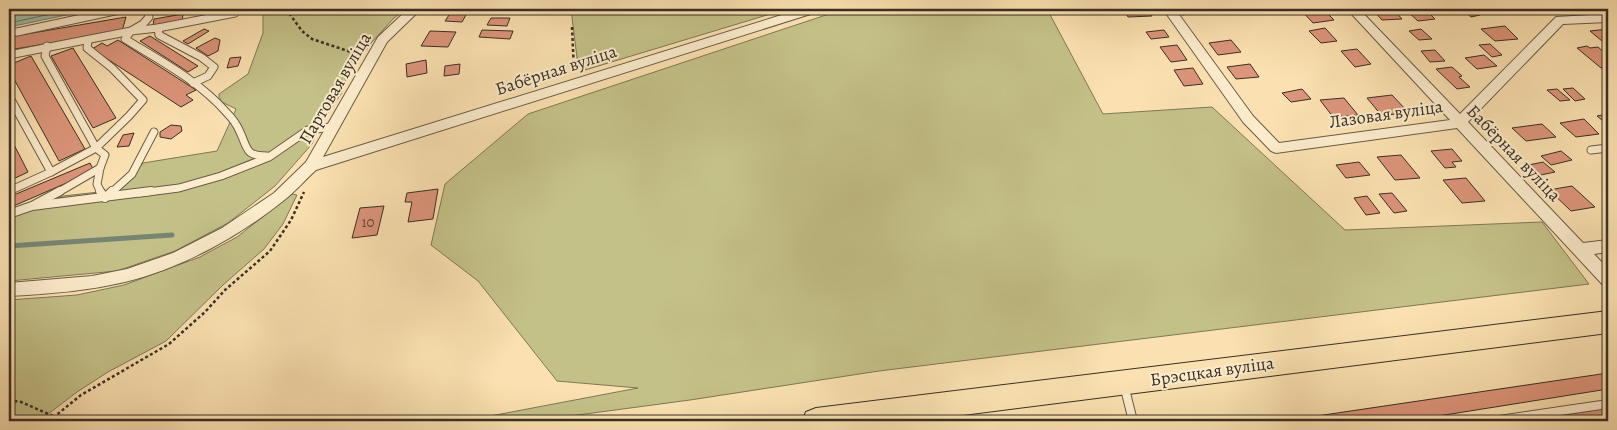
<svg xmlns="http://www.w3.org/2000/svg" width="1617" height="430" font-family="Alegreya,serif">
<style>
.green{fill:#c4c188;stroke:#7e7856}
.water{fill:#a0bea7;stroke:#768573}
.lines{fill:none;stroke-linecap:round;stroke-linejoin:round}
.shore{stroke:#6c7666;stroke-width:1}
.stream{stroke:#768573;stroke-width:5}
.building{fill:#dd957b;stroke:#382f24}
.lane-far1-casing{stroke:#695c47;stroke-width:9}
.lane-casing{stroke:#695c47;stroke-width:10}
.street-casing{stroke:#695c47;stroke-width:2}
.primary-casing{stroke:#382f24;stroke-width:2}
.path{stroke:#382f24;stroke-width:2.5;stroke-dasharray:3 2.5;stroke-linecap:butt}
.lane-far1{stroke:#fceccc;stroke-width:7}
.lane{stroke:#fceccc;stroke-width:8}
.street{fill:#fceccc;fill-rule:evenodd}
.primary{fill:#fbe1b1;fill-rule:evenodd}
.labels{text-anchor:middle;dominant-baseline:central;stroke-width:4;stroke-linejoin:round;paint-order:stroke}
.number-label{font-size:15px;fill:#61483a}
.street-label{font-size:18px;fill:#382f24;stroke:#fceccc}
</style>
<rect width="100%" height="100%" fill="#fbe1b1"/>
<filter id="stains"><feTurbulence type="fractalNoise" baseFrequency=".004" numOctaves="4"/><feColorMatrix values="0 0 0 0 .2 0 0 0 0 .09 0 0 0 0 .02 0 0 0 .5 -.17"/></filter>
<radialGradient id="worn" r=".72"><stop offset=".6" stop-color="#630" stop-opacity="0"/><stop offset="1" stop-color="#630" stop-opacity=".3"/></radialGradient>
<g class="green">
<path d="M 263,9 L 406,9 L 394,18 L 371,43 L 348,74 L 341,94 L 321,123 L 312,144 L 275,186 L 228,223 L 175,251 L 117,271 L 9,281 L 9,217 L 63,196 L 108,191 L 126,183 L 143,163 L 217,151 L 236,109 L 222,102 L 219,97 L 219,94 L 248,74 L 263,33 Z"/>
<path d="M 571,9 L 787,9 L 585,70 L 578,66 Z"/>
<path d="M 844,9 L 1047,9 L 1103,114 L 1212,107 L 1345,230 L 1542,222 L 1589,284 L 879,371 L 690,400 L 533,421 L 464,421 L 638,388 L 557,381 L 478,281 L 431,245 L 445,184 L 528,114 Z"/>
<path d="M 292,194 L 297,195 L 283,224 L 264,249 L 223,285 L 166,341 L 108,372 L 77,392 L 39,421 L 9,421 L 9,300 L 77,295 L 124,285 L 200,257 L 237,237 Z"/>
</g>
<path class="water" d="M 9,9 L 95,9 L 9,27 Z"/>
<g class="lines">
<path class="shore" d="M 9,23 L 74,9"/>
<path class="stream" d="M 9,246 L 172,235"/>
</g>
<g class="building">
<path d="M 215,9 L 252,9 L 252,12 L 239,14 L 240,10 L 204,16 L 205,10 Z"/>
<path d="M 1124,9 L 1148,9 L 1152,16 L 1128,17 Z"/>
<path d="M 1177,9 L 1201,9 L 1204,12 L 1182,15 Z"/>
<path d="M 1323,9 L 1334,20 L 1313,23 L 1301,10 Z"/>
<path d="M 1393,9 L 1402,19 L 1382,20 L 1373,10 Z"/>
<path d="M 1462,9 L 1472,9 L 1480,15 L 1471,17 Z"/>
<path d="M 1426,10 L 1435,19 L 1418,21 L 1408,12 Z"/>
<path d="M 451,12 L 467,13 L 462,22 L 445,21 Z"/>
<path d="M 183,14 L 182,21 L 153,26 L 154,19 Z"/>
<path d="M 126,17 L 122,31 L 9,50 L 9,37 Z"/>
<path d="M 491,18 L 510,18 L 507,26 L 487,25 Z"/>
<path d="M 1505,26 L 1518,39 L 1495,41 L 1481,29 Z"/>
<path d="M 1325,28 L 1337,41 L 1321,43 L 1309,31 Z"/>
<path d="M 204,29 L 209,31 L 188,44 L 183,41 Z"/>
<path d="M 1421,29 L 1432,39 L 1419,40 L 1409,31 Z"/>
<path d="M 1608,29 L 1608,46 L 1590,31 Z"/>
<path d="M 482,30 L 513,31 L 510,39 L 479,37 Z"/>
<path d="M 1164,30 L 1169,37 L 1151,39 L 1146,32 Z"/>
<path d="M 430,31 L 456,32 L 448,47 L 421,46 Z"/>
<path d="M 150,36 L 198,66 L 188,72 L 140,41 Z"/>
<path d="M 215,38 L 220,40 L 218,51 L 208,56 L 196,48 Z"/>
<path d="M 118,40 L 196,90 L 186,95 L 193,100 L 181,107 L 92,49 L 102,43 L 107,46 Z"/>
<path d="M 1231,40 L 1241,52 L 1218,55 L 1209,43 Z"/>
<path d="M 1490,44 L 1502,55 L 1492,57 L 1479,45 Z"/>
<path d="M 1177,45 L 1187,60 L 1171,62 L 1160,47 Z"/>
<path d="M 1587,46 L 1590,48 L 1598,47 L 1608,56 L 1608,67 L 1601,68 L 1577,48 Z"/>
<path d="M 73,48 L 116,118 L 93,128 L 51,56 Z"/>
<path d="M 1357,49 L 1371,64 L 1355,67 L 1341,51 Z"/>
<path d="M 1435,50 L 1445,61 L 1430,62 L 1421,51 Z"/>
<path d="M 1484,55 L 1497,66 L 1477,69 L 1465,58 Z"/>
<path d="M 31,56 L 85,149 L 59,161 L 9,70 L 9,65 Z"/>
<path d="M 241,57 L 238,66 L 227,68 L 230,58 Z"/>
<path d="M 426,60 L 427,73 L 407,77 L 406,64 Z"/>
<path d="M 460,64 L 459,74 L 444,76 L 445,66 Z"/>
<path d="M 1250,64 L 1259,77 L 1236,79 L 1227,67 Z"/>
<path d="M 1452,67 L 1462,76 L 1459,77 L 1470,87 L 1457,89 L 1436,69 Z"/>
<path d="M 1193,68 L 1203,84 L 1184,86 L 1174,70 Z"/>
<path d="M 1573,88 L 1585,99 L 1575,101 L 1563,89 Z"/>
<path d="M 1302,89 L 1311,99 L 1291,102 L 1282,93 Z"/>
<path d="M 1557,89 L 1570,100 L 1560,101 L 1547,90 Z"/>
<path d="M 1392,95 L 1408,112 L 1382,116 L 1367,98 Z"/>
<path d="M 1344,98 L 1358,115 L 1333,117 L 1320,100 Z"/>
<path d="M 1608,114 L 1608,125 L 1597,116 Z"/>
<path d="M 1584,119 L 1599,134 L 1576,137 L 1560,123 Z"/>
<path d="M 1542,124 L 1556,137 L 1526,141 L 1512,128 Z"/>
<path d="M 171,125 L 181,126 L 182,131 L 171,139 L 160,137 L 160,132 Z"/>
<path d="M 134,133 L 129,146 L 117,147 L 123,135 Z"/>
<path d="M 9,135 L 28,172 L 9,181 Z"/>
<path d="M 1452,149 L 1462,161 L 1452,162 L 1456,167 L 1445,168 L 1431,151 Z"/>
<path d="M 1561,151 L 1572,160 L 1551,165 L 1541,156 Z"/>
<path d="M 1401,155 L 1420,178 L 1395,180 L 1377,157 Z"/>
<path d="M 1359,162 L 1370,175 L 1346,178 L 1336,165 Z"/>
<path d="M 1543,162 L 1555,172 L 1536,176 L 1524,166 Z"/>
<path d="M 90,163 L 94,171 L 9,208 L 9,197 Z"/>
<path d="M 1466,178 L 1485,201 L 1462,203 L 1443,180 Z"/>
<path d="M 1572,186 L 1595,207 L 1571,211 L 1549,190 Z"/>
<path d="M 438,189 L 433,219 L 408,222 L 412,202 L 405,202 L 407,193 Z"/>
<path d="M 1392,193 L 1407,211 L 1394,213 L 1379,194 Z"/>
<path d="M 1367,196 L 1380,213 L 1366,215 L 1354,198 Z"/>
<path d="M 384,206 L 377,235 L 352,238 L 360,208 Z"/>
<path d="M 1608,373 L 1608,389 L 1407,421 L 1283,421 Z"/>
<path d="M 1608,408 L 1608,421 L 1525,421 Z"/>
</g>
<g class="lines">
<g class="lane-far1-casing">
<g id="lane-far1">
<path d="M 235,13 L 158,28 L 131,31 L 125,39 C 161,61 199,81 227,113 C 232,118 237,125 240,132 C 248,149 245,156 267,156"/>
<path d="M 158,28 L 159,35 L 201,57 L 214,67 L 208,76 L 193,83"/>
<path d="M 9,32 L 17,32 L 124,9"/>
<path d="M 47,46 L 45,56 L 96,148 L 51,172"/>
<path d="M 9,55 L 131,31 L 143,24 L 149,17 L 147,9"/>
<path d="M 9,96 L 51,172 L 9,191"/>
<path d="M 1591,150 L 1608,148"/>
<path d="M 100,168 L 97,184 L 101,193"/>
<path d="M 57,193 L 100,168 L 105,155 L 96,148 L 129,116 L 143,100 L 112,68 L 87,48 L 88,41"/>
<path d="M 111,193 L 132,174 L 154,132"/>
<path d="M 140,193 L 179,188 L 221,176 L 269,157 L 308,130 L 332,127"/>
</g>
</g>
<g class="lane-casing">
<g id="lane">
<path d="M 100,191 L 105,198 L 112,191"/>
<path d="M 34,205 L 60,191"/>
<path d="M 9,214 L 32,206 L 151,191"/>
<path d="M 1124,385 L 1133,421"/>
<path d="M 1492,421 L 1608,404"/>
</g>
</g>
<g class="street-casing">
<g id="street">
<path d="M 408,9 L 421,9 L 387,42 L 323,157 L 801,9 L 819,9 L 817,12 L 316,170 C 305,180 295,192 283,201 C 238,237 182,268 125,282 C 87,291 48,294 9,296 L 9,283 L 92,276 L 127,269 L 173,253 L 222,228 L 274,193 L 306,162 L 378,37 Z"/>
<path d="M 1163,9 L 1175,9 L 1253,116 L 1279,143 L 1450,120 L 1347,9 L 1359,9 L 1460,114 L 1556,17 L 1608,14 L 1608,22 L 1563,24 L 1468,122 L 1583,243 L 1608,240 L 1608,252 L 1594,254 L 1608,269 L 1608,285 L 1602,284 L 1457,128 L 1276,153 L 1271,151 L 1243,122 Z"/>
</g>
</g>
<g class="primary-casing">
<path id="primary" d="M 1608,311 L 1608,333 L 916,421 L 802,421 L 806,412 L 816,408 Z"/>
</g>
<g class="path">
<path d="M 286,9 L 302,31 L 312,39 L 360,55"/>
<path d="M 572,27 L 574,72"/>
<path d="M 9,400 L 21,402 L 53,416"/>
<path d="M 49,421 L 81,395 L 169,344 L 205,312 L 225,290 L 270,251 L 291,220 L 304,192"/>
</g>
<use href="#lane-far1" class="lane-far1"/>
<use href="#lane" class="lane"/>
<use href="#street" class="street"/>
<use href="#primary" class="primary"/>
</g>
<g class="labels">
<g class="number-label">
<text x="368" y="222">10</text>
</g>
<g class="street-label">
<text transform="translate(556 70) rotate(-18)">Бабёрная вуліца</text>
<text transform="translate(335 88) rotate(-60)">Партовая вуліца</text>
<text transform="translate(1386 114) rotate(-8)">Лазовая вуліца</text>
<text transform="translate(1514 153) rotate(46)">Бабёрная вуліца</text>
<text transform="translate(1212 371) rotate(-8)">Брэсцкая вуліца</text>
</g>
</g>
<rect width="1617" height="430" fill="none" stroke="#fbe1b1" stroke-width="30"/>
<rect x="10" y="10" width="1597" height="410" fill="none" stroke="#382f24" stroke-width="2.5"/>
<rect x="15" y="15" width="1587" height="400" fill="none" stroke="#382f24"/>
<rect width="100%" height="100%" filter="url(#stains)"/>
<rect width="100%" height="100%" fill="url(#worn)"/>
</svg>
